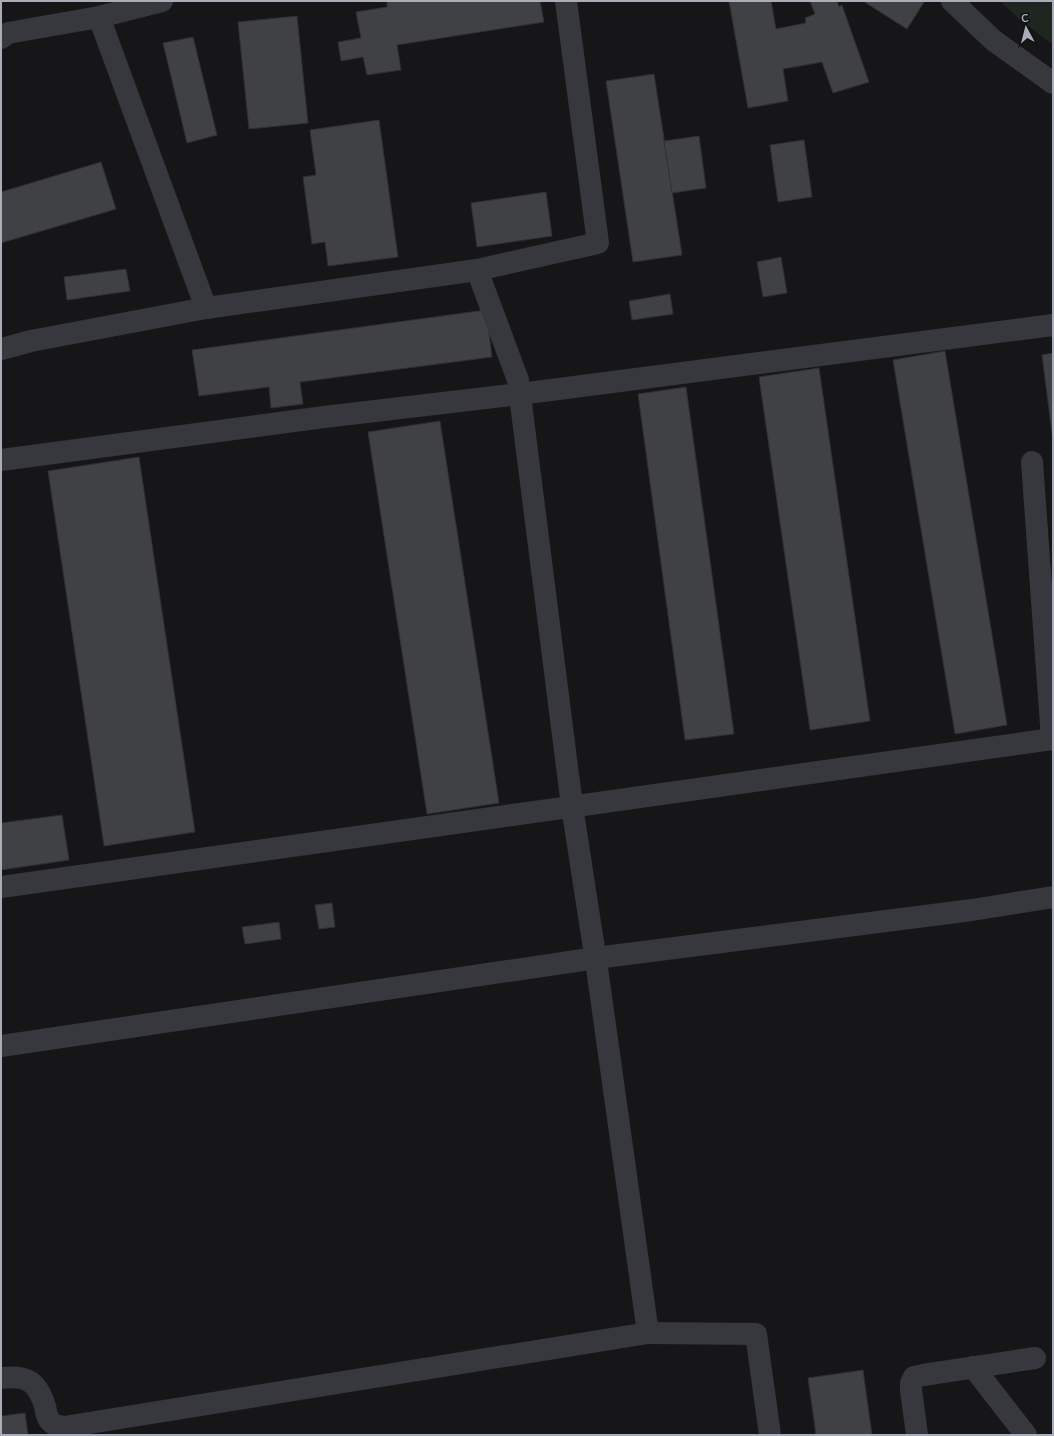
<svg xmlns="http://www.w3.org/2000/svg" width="1054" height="1436" font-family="Lato,sans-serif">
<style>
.green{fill:#1e261f}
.building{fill:#404145;stroke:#303034}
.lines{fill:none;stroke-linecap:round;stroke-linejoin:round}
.minor{stroke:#37383d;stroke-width:22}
</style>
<rect width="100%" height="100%" fill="#161618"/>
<path class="green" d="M 1000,1 L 1053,1 L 1053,45 L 1019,19 Z"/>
<g class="building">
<path d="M 387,1 L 540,1 L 544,22 L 397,45 L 401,70 L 367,75 L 363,57 L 341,61 L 338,42 L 361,38 L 356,12 L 387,7 Z"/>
<path d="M 729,1 L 771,1 L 776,29 L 806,23 L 805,18 L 815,14 L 810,1 L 837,1 L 839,7 L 842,5 L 869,82 L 833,93 L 822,62 L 783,69 L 788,101 L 748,108 Z"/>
<path d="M 863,1 L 923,1 L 924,2 L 907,29 Z"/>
<path d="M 297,16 L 308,123 L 249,129 L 238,22 Z"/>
<path d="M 193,37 L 217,135 L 187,143 L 163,43 Z"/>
<path d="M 654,74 L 682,255 L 633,262 L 606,81 Z"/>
<path d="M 379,120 L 398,257 L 328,266 L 325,242 L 312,244 L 303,177 L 316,175 L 310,130 Z"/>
<path d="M 699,136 L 706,188 L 672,193 L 664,141 Z"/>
<path d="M 804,140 L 812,197 L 778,202 L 770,145 Z"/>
<path d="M 101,162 L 116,209 L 1,243 L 1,192 Z"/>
<path d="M 546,192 L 552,236 L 477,247 L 471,203 Z"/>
<path d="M 781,257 L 787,293 L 763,297 L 757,262 Z"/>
<path d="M 126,269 L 130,291 L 67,300 L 64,277 Z"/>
<path d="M 670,294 L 673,314 L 632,320 L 629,301 Z"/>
<path d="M 486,310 L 492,357 L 300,382 L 303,404 L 271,408 L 269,387 L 199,396 L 192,350 Z"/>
<path d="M 945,351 L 1007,725 L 955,734 L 893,360 Z"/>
<path d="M 1053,353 L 1053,441 L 1042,355 Z"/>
<path d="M 819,368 L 870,721 L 810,730 L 759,377 Z"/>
<path d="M 686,387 L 734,734 L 685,740 L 638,394 Z"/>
<path d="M 440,421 L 499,803 L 427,814 L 368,432 Z"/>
<path d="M 139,457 L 195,832 L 104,846 L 48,471 Z"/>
<path d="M 62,815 L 69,860 L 1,870 L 1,823 Z"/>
<path d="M 332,903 L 335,927 L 319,929 L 315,905 Z"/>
<path d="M 279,922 L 281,939 L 245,944 L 242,927 Z"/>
<path d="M 863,1370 L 872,1435 L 816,1435 L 808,1378 Z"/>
<path d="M 25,1413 L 28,1435 L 1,1435 L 1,1416 Z"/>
</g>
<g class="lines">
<g class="minor">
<path d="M 952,1 L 993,40 L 1053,83"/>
<path d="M 99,17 L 206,308"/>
<path d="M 1,38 L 8,33 L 99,17 L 162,1"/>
<path d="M 1,349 L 31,341 L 206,308 L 477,270 L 598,243 L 566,1"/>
<path d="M 1,460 L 324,417 L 520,394 L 1053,325"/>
<path d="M 1,887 L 1052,739 L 1032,462"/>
<path d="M 1,1046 L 596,958 L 972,910 L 1053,897"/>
<path d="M 648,1333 L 756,1334 L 770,1435"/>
<path d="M 973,1367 L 1026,1435"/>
<path d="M 1,1378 C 27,1375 37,1381 45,1406 C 46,1412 47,1419 52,1423 C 55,1426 60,1426 64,1427 L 648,1333 L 597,968 L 572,806 L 518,380 L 477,270"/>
<path d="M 917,1435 L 911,1390 L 911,1383 L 914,1377 L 923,1375 L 1035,1358"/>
</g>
</g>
<rect width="1054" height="1436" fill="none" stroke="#a8adb8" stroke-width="4"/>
<g transform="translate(1026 28) rotate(353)" stroke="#111113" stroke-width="3" paint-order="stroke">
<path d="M0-3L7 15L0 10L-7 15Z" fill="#a8adb8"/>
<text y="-6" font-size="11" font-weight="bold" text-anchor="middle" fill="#a8adb8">С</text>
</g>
</svg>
